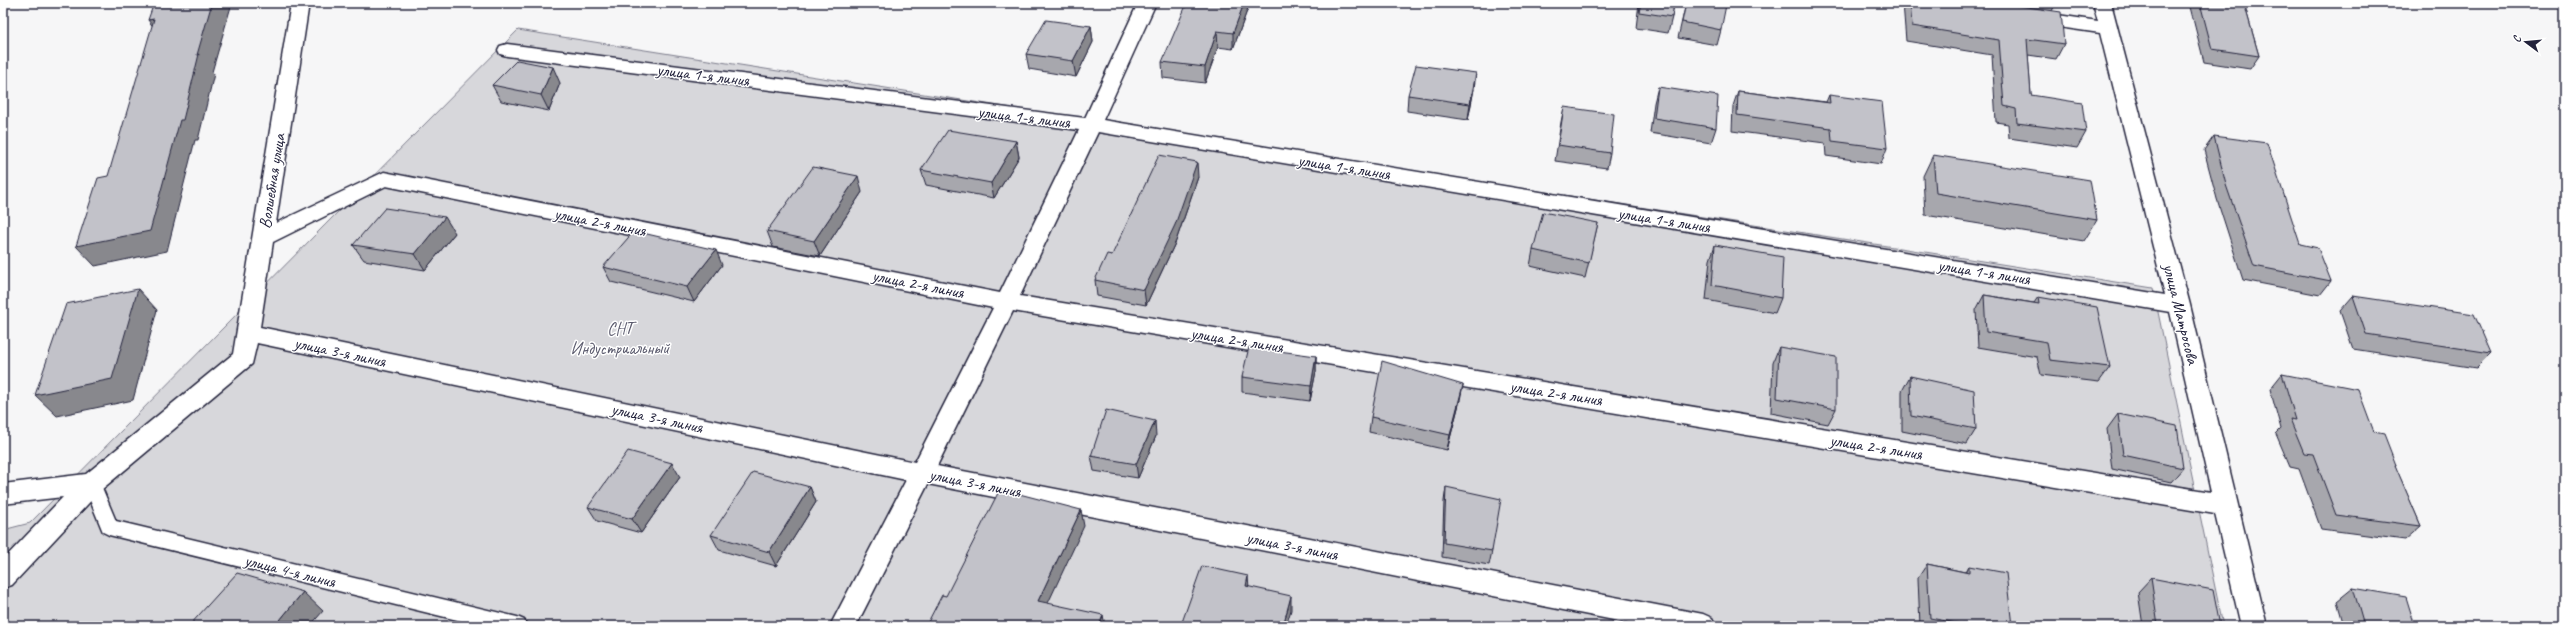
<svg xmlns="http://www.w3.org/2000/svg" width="2568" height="629" font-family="Caveat,sans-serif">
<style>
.green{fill:#d7d7db;stroke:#7c7c8b}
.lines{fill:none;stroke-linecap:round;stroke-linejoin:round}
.service-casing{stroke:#22223b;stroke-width:3}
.minor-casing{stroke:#22223b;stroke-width:3}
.service{fill:#fff;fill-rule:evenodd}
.minor{fill:#fff;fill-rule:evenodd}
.wall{fill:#a7a7ad;stroke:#22223b}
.shaded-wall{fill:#88888d;stroke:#22223b}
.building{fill:#c2c2c9;stroke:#22223b}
.labels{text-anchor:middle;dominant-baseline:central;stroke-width:3;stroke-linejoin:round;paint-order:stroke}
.street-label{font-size:17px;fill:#22223b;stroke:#fff}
.park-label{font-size:17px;fill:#58586b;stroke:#fff}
</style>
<rect width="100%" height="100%" fill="#f6f6f7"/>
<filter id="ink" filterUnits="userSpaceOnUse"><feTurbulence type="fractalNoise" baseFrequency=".025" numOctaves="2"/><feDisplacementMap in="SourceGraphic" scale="8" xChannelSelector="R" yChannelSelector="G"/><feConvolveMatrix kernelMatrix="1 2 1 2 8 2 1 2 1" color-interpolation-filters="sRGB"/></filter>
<g filter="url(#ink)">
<path class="green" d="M 518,30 L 2153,288 L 2223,626 L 3,626 L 3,530 L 30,523 Z"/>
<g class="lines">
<g class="service-casing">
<path id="service" d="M 92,476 L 98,478 L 116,521 L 517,617 L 524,620 L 527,626 L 482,626 L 109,535 L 103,532 L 83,483 L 86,478 Z"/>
</g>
<g class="minor-casing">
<path id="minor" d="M 291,3 L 309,3 L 276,223 L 384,172 L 1000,293 L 1079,130 L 507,56 L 500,54 L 498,50 L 500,46 L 507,44 L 1085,118 L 1138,3 L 1156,3 L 1103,120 L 2165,295 L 2100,33 L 2031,23 L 2025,21 L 2022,17 L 2025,13 L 2031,11 L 2098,21 L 2093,3 L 2111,3 L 2190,305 L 2267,626 L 2241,626 L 2215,514 L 1013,311 L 937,466 L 1703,614 L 1712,618 L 1716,626 L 1644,626 L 928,484 L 856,626 L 830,626 L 906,480 L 257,343 L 252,364 L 101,490 L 12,585 L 3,588 L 3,560 L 63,497 L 3,504 L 3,484 L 86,474 L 233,354 ZM 1098,132 L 2170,312 L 2211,492 L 1020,296 ZM 386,186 L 993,308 L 915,462 L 260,327 L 273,242 Z"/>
</g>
<use href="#service" class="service"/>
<use href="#minor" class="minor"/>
</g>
<g class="wall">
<path d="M 1639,3 L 1674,3 L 1672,17 L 1668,33 L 1636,28 Z"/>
<path d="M 1686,3 L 1721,30 L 1717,45 L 1678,38 Z"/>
<path d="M 1903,3 L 2056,3 L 2052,11 L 2064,44 L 2056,59 L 2028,55 L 2031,95 L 2086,132 L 2077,148 L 2009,138 L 2008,124 L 1996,122 L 1992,55 L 1906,41 Z"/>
<path d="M 2189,3 L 2244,3 L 2259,56 L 2250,69 L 2204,62 Z"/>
<path d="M 1248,8 L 1233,49 L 1218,47 L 1205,83 L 1163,78 L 1162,62 Z"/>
<path d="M 1091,26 L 1093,42 L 1076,77 L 1029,69 L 1026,54 Z"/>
<path d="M 560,83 L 549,111 L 501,101 L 492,85 Z"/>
<path d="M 1658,87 L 1716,128 L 1711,143 L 1650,133 L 1654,103 Z"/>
<path d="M 1474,89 L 1468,120 L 1407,111 L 1408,95 Z"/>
<path d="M 1738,91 L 1826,102 L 1829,95 L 1887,148 L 1881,164 L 1826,156 L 1825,143 L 1732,131 L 1733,106 Z"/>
<path d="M 1564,107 L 1610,153 L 1607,168 L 1555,161 L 1561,122 Z"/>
<path d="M 2214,136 L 2300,244 L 2331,281 L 2320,295 L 2243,280 L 2217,199 L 2204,150 Z"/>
<path d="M 1016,141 L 1019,157 L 994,198 L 926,185 L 921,170 Z"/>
<path d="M 1933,155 L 2097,220 L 2084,241 L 1925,215 L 1923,176 Z"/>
<path d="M 1198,177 L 1176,241 L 1146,305 L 1097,296 L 1095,280 L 1112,255 Z"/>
<path d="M 862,192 L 820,256 L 773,247 L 767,231 Z"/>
<path d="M 1598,223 L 1585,278 L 1530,266 L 1533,250 Z"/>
<path d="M 455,233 L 425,270 L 364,260 L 353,245 Z"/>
<path d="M 1715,245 L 1781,298 L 1775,313 L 1706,300 L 1710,260 Z"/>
<path d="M 722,265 L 694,302 L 611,282 L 603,267 Z"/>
<path d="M 1984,295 L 2034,303 L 2038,297 L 2110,367 L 2099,382 L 2041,375 L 2037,357 L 1978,347 L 1976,310 Z"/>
<path d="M 2353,296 L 2491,353 L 2476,368 L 2353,349 L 2340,311 Z"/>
<path d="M 1779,347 L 1836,409 L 1828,424 L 1771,413 L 1773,362 Z"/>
<path d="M 1316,356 L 1316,371 L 1310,401 L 1242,392 L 1242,377 Z"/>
<path d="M 2282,374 L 2374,432 L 2396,465 L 2395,466 L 2421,526 L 2405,540 L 2321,529 L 2299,469 L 2290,467 L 2276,434 L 2281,429 L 2270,389 Z"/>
<path d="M 1910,376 L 1976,429 L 1967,444 L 1902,431 L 1902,391 Z"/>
<path d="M 1460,400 L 1447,450 L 1369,432 L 1371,417 Z"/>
<path d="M 2118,414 L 2183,468 L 2171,482 L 2112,469 L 2107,429 Z"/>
<path d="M 1156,436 L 1138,478 L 1094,471 L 1091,456 Z"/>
<path d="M 680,477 L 641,533 L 597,521 L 588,507 Z"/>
<path d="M 810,487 L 816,502 L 776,566 L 719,550 L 711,535 Z"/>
<path d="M 1446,487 L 1492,551 L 1489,565 L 1442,557 L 1444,501 Z"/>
<path d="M 1927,564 L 1965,572 L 1969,566 L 2012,626 L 1920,626 L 1918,578 Z"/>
<path d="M 2151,578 L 2220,626 L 2143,626 L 2138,592 Z"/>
<path d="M 2353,588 L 2415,626 L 2344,626 L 2337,601 Z"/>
</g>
<g class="shaded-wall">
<path d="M 212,3 L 232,3 L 212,72 L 214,74 L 198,140 L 195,140 L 167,251 L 95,266 L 76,246 Z"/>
<path d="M 1244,3 L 1248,3 L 1248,8 L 1233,49 L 1233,33 Z"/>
<path d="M 154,19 L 163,40 L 148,20 Z"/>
<path d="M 1091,26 L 1093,42 L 1076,77 L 1073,61 Z"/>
<path d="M 1217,31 L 1218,47 L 1205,83 L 1205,67 Z"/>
<path d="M 553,67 L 560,83 L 549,111 L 541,95 Z"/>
<path d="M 1476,73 L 1474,89 L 1468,120 L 1470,104 Z"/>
<path d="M 1016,141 L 1019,157 L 994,198 L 991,183 Z"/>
<path d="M 1197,162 L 1198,177 L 1176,241 L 1146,305 L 1144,290 Z"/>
<path d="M 858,176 L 862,192 L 820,256 L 814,241 Z"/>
<path d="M 445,217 L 455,233 L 425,270 L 415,254 Z"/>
<path d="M 716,250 L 722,265 L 694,302 L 687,287 Z"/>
<path d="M 138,289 L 157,310 L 133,400 L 57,416 L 35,395 Z"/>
<path d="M 1316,356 L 1316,371 L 1310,401 L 1311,386 Z"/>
<path d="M 1463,385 L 1460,400 L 1447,450 L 1450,435 Z"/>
<path d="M 1155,421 L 1156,436 L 1138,478 L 1136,464 Z"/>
<path d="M 672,463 L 680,477 L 641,533 L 632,519 Z"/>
<path d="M 810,487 L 816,502 L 776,566 L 769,552 Z"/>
<path d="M 1081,510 L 1084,526 L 1042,616 L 1038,601 Z"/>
<path d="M 1248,576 L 1249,590 L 1246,586 Z"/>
<path d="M 303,592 L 323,611 L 310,626 L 275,626 Z"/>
<path d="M 1291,596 L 1291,610 L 1286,626 L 1283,626 Z"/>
<path d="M 1103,615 L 1105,626 L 1099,626 Z"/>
</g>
<g class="building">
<path d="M 154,3 L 212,3 L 197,55 L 199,54 L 183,120 L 180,120 L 150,231 L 76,246 L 98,178 L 108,176 L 154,19 L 148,20 Z"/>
<path d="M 1187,3 L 1244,3 L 1233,33 L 1217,31 L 1205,67 L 1162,62 Z"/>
<path d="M 1641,3 L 1674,3 L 1672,17 L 1639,12 Z"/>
<path d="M 1686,3 L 1715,3 L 1726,5 L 1721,30 L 1682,22 Z"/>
<path d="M 1910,3 L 2000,3 L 2061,12 L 2064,44 L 2027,39 L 2031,95 L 2082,103 L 2086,132 L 2017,123 L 2016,109 L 2004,106 L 1999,40 L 1912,26 Z"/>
<path d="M 2200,3 L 2244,3 L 2259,56 L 2212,49 Z"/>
<path d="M 1046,20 L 1091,26 L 1073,61 L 1026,54 Z"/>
<path d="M 517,60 L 553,67 L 541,95 L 492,85 Z"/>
<path d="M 1416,65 L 1476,73 L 1470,104 L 1408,95 Z"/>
<path d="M 1658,87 L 1718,96 L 1716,128 L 1654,118 Z"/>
<path d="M 1738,91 L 1830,103 L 1829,95 L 1882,102 L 1887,148 L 1832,141 L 1831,128 L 1737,115 Z"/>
<path d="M 1564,107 L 1614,114 L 1610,153 L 1558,145 Z"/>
<path d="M 948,130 L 1016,141 L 991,183 L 921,170 Z"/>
<path d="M 2214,136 L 2267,143 L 2300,244 L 2318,248 L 2331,281 L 2254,266 L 2226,185 Z"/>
<path d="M 1159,155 L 1197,162 L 1175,225 L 1144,290 L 1095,280 L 1107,254 L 1112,255 Z"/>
<path d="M 1933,155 L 2090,180 L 2097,220 L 1936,193 Z"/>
<path d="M 813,167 L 858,176 L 814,241 L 767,231 Z"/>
<path d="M 385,208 L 445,217 L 415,254 L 353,245 Z"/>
<path d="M 1543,212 L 1598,223 L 1589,263 L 1533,250 Z"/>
<path d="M 634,231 L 716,250 L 687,287 L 603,267 Z"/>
<path d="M 1715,245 L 1783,257 L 1781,298 L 1712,285 Z"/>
<path d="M 138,289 L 112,379 L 35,395 L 66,304 Z"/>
<path d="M 1984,295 L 2039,304 L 2038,297 L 2097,307 L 2110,367 L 2050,360 L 2047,342 L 1986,332 Z"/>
<path d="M 2353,296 L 2474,314 L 2491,353 L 2366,334 Z"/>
<path d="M 1249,347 L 1316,356 L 1311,386 L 1242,377 Z"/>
<path d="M 1779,347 L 1836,357 L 1836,409 L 1777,398 Z"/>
<path d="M 1382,361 L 1463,385 L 1450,435 L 1371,417 Z"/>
<path d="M 2282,374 L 2358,389 L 2374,432 L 2384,434 L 2396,465 L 2395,465 L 2421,526 L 2336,515 L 2313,454 L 2304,453 L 2290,419 L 2296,420 Z"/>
<path d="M 1910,376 L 1974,390 L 1976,429 L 1911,416 Z"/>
<path d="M 1106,410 L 1155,421 L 1136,464 L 1091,456 Z"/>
<path d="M 2118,414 L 2177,426 L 2183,468 L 2123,455 Z"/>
<path d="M 628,451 L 672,463 L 632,519 L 588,507 Z"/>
<path d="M 753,472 L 810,487 L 769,552 L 711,535 Z"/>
<path d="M 1446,487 L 1501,499 L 1492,551 L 1444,543 Z"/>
<path d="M 1000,489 L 1081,510 L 1038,601 L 1103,615 L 1099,626 L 926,626 L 942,595 L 946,596 Z"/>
<path d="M 1927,564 L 1969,573 L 1969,566 L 2006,573 L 2012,626 L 1973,626 L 1930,618 Z"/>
<path d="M 1202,566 L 1248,576 L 1246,586 L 1291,596 L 1283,626 L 1184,626 L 1181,625 Z"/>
<path d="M 237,573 L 303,592 L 275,626 L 189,626 Z"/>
<path d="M 2151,578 L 2213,590 L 2220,626 L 2158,626 Z"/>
<path d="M 2353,588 L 2406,597 L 2415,626 L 2364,626 Z"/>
</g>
</g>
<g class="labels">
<g class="street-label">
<text transform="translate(703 75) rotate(7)">улица 1-я линия</text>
<text transform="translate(1024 117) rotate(7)">улица 1-я линия</text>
<text transform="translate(1344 167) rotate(9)">улица 1-я линия</text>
<text transform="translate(272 181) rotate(-81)">Волшебная улица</text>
<text transform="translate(1664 220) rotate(9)">улица 1-я линия</text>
<text transform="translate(600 222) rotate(11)">улица 2-я линия</text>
<text transform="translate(1984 272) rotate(9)">улица 1-я линия</text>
<text transform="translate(918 284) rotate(11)">улица 2-я линия</text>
<text transform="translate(2181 314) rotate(76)">улица Матросова</text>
<text transform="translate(1237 340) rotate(9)">улица 2-я линия</text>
<text transform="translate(340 352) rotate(12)">улица 3-я линия</text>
<text transform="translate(1556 393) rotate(9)">улица 2-я линия</text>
<text transform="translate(657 418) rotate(12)">улица 3-я линия</text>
<text transform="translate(1876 447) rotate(9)">улица 2-я линия</text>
<text transform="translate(975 483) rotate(11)">улица 3-я линия</text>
<text transform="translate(1292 546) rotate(11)">улица 3-я линия</text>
<text transform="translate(290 571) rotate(14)">улица 4-я линия</text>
</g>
<g class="park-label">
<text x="620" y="328">СНТ<tspan x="620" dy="20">Индустриальный</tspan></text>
</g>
</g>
<rect width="2568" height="629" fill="none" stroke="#fff" stroke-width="16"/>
<rect x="8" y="8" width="2552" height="613" fill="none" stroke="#22223b" stroke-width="1.5" filter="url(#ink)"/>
<g transform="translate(2526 42) rotate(286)" stroke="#ffffff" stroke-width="3" paint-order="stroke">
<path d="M0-3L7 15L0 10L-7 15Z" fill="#22223b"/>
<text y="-6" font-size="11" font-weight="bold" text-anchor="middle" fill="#22223b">С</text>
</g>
</svg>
